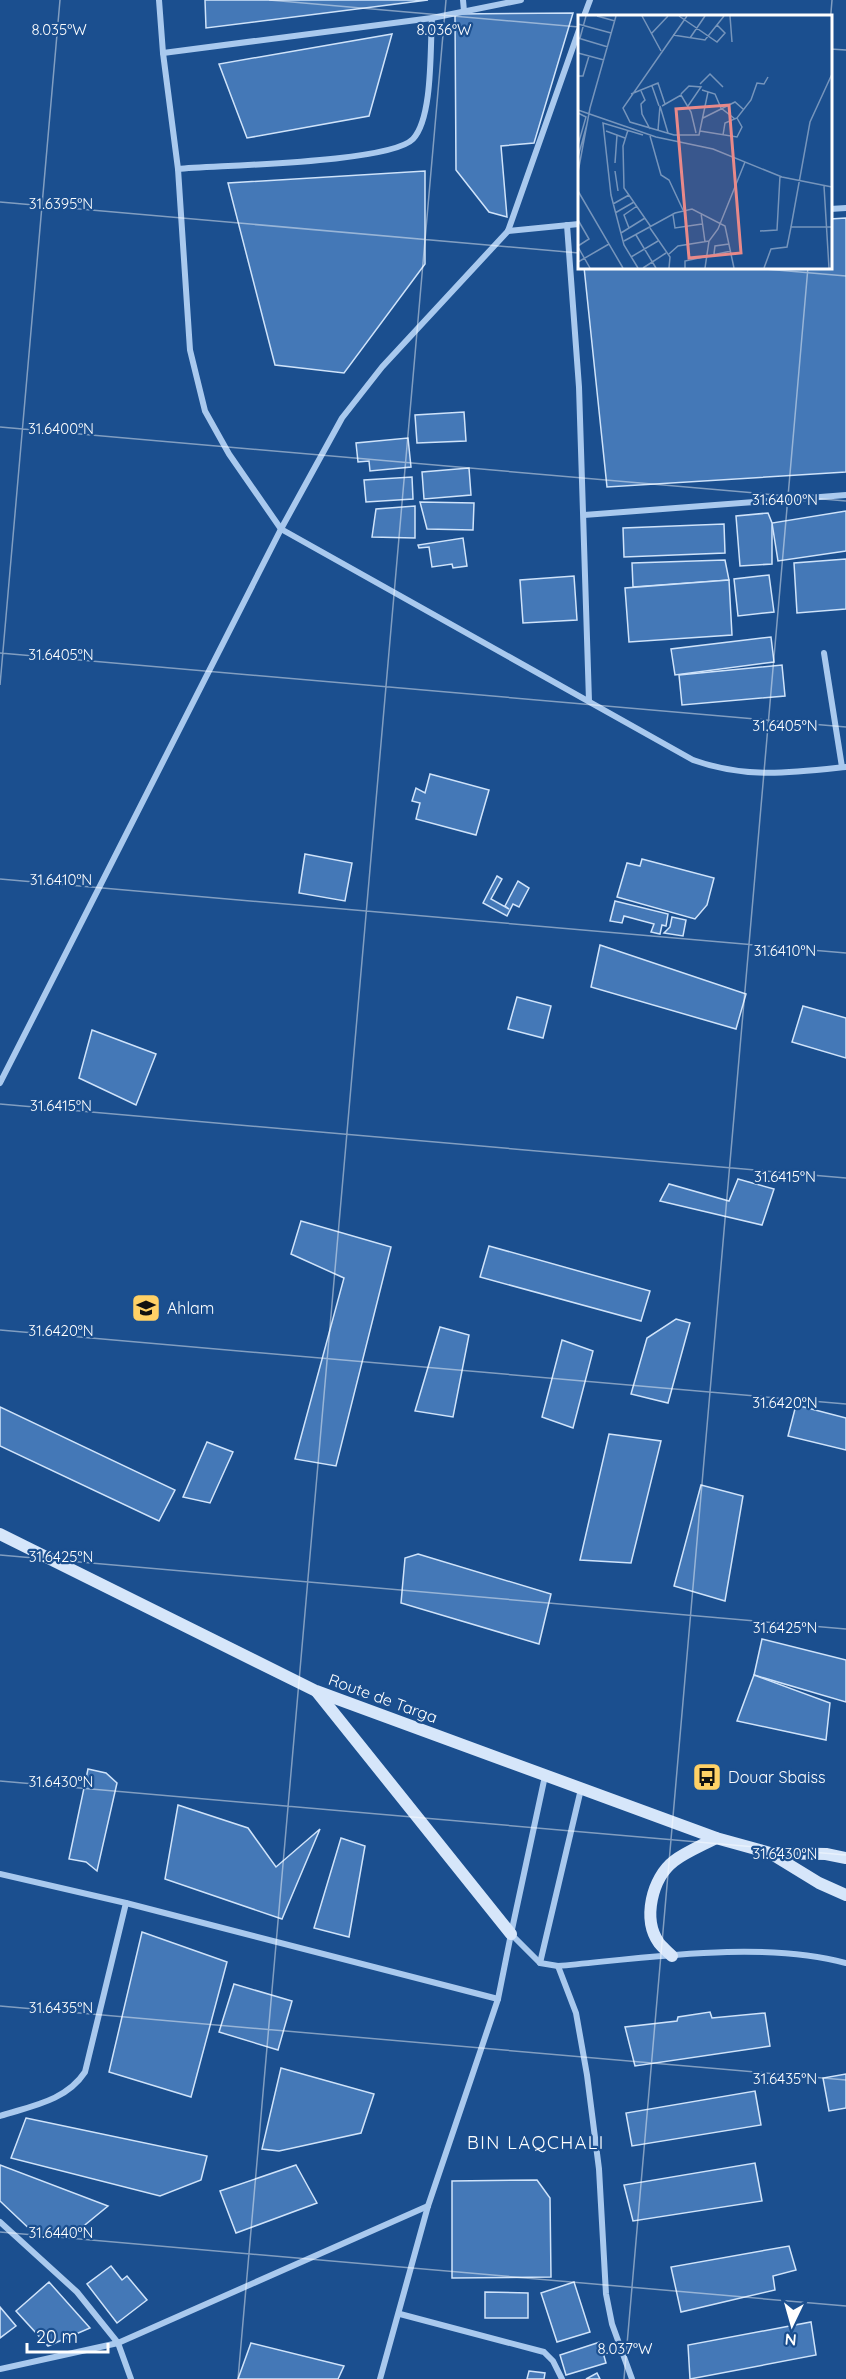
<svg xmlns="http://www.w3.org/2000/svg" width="846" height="2379" font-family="Quicksand,sans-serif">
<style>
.building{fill:#4478b7;stroke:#cfe3fa;stroke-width:1.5}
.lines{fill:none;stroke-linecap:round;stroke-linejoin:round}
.street{stroke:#a9c9ee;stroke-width:6}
.secondary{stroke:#d6e6fa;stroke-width:12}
.ticks{fill:none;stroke:#fff;stroke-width:1.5;stroke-opacity:0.45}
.labels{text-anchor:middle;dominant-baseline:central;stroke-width:4.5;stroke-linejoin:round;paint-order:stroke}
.poi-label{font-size:16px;fill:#fff;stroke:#1b4f8f;text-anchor:start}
.street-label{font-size:16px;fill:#fff;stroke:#1b4f8f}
.neighbourhood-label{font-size:18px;letter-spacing:1.5px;fill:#fff;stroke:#1b4f8f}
.inset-road{fill:none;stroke:#7695bc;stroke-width:1.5}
.view{fill:#e88989;fill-opacity:0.15;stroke:#e88989;stroke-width:3}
.inset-edge{fill:none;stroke:#fff;stroke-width:3}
.ticks-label{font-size:15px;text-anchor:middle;fill:#fff;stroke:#1b4f8f;stroke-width:4.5;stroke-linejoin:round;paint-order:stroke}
</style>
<rect width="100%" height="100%" fill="#1b4f8f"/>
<g class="building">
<path d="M 205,0 L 428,0 L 206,28 Z"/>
<path d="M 573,13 L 534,143 L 501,146 L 507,217 L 489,212 L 456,170 L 455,14 Z"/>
<path d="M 392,34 L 369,116 L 247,138 L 219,64 Z"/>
<path d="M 425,171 L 425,264 L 344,373 L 275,365 L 228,183 Z"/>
<path d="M 846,218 L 846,472 L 607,487 L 584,267 L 830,267 L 830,219 Z"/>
<path d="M 464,412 L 466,441 L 417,443 L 415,415 Z"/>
<path d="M 408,438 L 411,467 L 370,471 L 369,461 L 358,462 L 356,443 Z"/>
<path d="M 469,468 L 471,495 L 424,499 L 422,472 Z"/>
<path d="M 412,477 L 413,499 L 366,502 L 364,480 Z"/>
<path d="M 420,502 L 474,503 L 473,530 L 427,529 Z"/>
<path d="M 415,506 L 415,538 L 372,537 L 376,509 Z"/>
<path d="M 846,511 L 846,551 L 778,561 L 772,523 Z"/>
<path d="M 768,513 L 772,523 L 772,564 L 740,566 L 736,516 Z"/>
<path d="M 724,524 L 725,553 L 624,557 L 623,528 Z"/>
<path d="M 463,538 L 467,566 L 453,568 L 452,564 L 432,567 L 429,547 L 419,548 L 418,545 Z"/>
<path d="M 846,559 L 846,609 L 797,613 L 794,563 Z"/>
<path d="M 725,560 L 729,580 L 633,587 L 632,563 Z"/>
<path d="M 769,575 L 774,612 L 738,616 L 734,579 Z"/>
<path d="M 574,576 L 577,620 L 523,623 L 520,580 Z"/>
<path d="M 729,580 L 732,635 L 629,642 L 625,588 Z"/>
<path d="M 771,637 L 774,662 L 675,675 L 671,649 Z"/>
<path d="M 782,665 L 785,696 L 682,705 L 679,675 Z"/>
<path d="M 430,774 L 489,790 L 476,835 L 416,819 L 420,803 L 412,801 L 416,788 L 425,793 Z"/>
<path d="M 305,854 L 352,863 L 345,901 L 299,893 Z"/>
<path d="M 642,859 L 714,878 L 707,905 L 695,919 L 617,897 L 627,863 L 640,866 Z"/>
<path d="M 497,876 L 502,879 L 491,899 L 509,909 L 505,906 L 518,881 L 529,888 L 519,907 L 513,904 L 507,916 L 483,903 Z"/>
<path d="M 615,901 L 668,914 L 666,926 L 662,925 L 660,934 L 651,932 L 654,924 L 624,916 L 622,923 L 610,921 Z"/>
<path d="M 672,917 L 686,920 L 683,936 L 664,933 L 670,927 Z"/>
<path d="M 600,945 L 746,994 L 736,1029 L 591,987 Z"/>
<path d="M 517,997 L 551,1006 L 543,1038 L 508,1029 Z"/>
<path d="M 803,1006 L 846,1018 L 846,1058 L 792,1042 Z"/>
<path d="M 92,1030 L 156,1054 L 136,1105 L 79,1078 Z"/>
<path d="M 738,1179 L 774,1189 L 762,1225 L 660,1201 L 669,1184 L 729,1201 Z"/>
<path d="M 301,1221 L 391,1247 L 336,1466 L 295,1459 L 344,1278 L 291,1254 Z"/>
<path d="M 489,1246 L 650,1291 L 641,1321 L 480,1277 Z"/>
<path d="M 676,1319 L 690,1323 L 668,1403 L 631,1394 L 647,1338 Z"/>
<path d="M 440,1327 L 469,1335 L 453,1417 L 415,1411 Z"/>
<path d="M 562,1340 L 593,1351 L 573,1428 L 542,1417 Z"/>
<path d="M 796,1405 L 846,1418 L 846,1450 L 788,1436 Z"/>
<path d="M 0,1407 L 175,1490 L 159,1521 L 0,1446 Z"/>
<path d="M 609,1434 L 661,1441 L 631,1563 L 580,1560 Z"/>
<path d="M 207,1442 L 233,1452 L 210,1503 L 183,1497 Z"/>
<path d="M 701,1485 L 743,1496 L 725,1601 L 674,1586 Z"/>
<path d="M 418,1554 L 551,1594 L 539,1644 L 401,1603 L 405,1558 Z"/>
<path d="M 762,1639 L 846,1660 L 846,1702 L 754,1675 Z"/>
<path d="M 754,1675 L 830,1703 L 826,1740 L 737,1721 Z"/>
<path d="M 88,1769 L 106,1773 L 117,1783 L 97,1871 L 86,1862 L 69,1859 Z"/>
<path d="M 178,1805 L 248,1828 L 276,1867 L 320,1829 L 282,1919 L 165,1879 Z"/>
<path d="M 341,1838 L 365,1846 L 349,1937 L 314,1928 Z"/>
<path d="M 142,1932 L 227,1962 L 191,2097 L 109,2072 Z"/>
<path d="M 234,1984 L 292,2001 L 278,2050 L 219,2032 Z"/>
<path d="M 710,2012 L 712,2018 L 765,2013 L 770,2046 L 635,2066 L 625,2027 L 677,2021 L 678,2017 Z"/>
<path d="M 281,2068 L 374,2094 L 361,2133 L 279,2151 L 262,2149 Z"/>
<path d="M 846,2074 L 846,2108 L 829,2111 L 823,2078 Z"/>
<path d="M 755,2091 L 761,2125 L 632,2146 L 626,2113 Z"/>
<path d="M 26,2118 L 207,2156 L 201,2180 L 160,2196 L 11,2158 Z"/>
<path d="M 755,2163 L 762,2201 L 633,2221 L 624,2185 Z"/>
<path d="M 0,2165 L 108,2206 L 75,2233 L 37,2236 L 0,2201 Z"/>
<path d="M 296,2165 L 317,2203 L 236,2233 L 220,2191 Z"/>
<path d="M 537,2180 L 550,2198 L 551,2277 L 452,2278 L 452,2181 Z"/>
<path d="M 789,2246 L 796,2270 L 773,2276 L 775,2290 L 681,2312 L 671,2267 Z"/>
<path d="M 111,2266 L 122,2280 L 127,2276 L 147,2300 L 117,2323 L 87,2284 Z"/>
<path d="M 49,2282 L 90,2328 L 48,2346 L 16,2311 Z"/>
<path d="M 574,2282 L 590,2332 L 557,2342 L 541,2293 Z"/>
<path d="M 485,2292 L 528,2293 L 528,2318 L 485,2318 Z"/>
<path d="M 0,2307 L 16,2326 L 0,2338 Z"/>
<path d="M 811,2322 L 816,2355 L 690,2379 L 688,2345 Z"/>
<path d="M 600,2342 L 606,2363 L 566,2375 L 560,2355 Z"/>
<path d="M 251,2343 L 344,2366 L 338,2379 L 238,2379 Z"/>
<path d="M 529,2371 L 545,2373 L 544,2379 L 527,2379 Z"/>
<path d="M 597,2373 L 600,2379 L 586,2379 Z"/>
</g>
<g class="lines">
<g class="street">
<path d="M 159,0 L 163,53 L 178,169 L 190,350 L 205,411 L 229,454 L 281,529 L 693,760 C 746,779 790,773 846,767"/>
<path d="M 463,0 L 464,11"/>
<path d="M 584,16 L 590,0"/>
<path d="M 163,53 L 432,18 L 521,0"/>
<path d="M 178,169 C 220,165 390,163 413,139 C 433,118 430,48 432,18"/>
<path d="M 830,209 L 846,208"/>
<path d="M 567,225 L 579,387 L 589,701"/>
<path d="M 508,231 L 579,224"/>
<path d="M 584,515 L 846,495"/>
<path d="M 824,653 L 842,767"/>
<path d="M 0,1083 L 281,529 L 342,418 L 382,367 L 508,231 L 579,30"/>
<path d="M 0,1874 L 126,1903 L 498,1999"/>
<path d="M 511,1934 L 545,1776"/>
<path d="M 540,1963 L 581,1789"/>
<path d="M 558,1966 L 576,2013 L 587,2075 L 599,2169 L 606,2294 L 612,2324 L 632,2379"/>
<path d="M 0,2116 C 31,2106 66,2101 85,2072 L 126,1903"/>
<path d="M 0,2222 L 77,2292 L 118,2343 L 131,2379"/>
<path d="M 400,2314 L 544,2352 L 553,2361 L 562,2379"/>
<path d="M 0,2369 L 118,2343 L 428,2206"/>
<path d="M 380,2379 L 428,2206 L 498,1999 L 511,1934 L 540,1963 L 558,1966 C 646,1958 761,1940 846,1963"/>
</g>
<g class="secondary">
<path d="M 0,1534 L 316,1691 L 716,1838 L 770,1853 L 819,1883 L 846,1895"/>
<path d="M 317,1692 L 511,1934"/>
<path d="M 771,1853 L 826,1854 L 846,1858"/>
<path d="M 672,1956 C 668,1952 663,1948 659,1943 C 642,1919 652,1878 674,1861 C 686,1852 703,1845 716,1838"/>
</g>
</g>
<path class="ticks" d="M 269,0 L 579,27M 830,25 L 832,0M 830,49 L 846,50M 0,202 L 579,253M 743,267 L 846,276M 0,427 L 846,501M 0,653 L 846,727M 0,685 L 60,0M 0,879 L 846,953M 0,1104 L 846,1178M 0,1330 L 846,1404M 0,1555 L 846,1629M 0,1781 L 846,1855M 0,2006 L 846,2080M 0,2232 L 846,2306M 238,2379 L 446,0M 624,2379 L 808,267"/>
<defs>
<g id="school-square" transform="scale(1.5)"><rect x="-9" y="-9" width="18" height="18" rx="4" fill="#ffd166" stroke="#1b4f8f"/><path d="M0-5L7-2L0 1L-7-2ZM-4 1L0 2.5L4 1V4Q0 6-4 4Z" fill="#111"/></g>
<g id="bus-square" transform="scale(1.5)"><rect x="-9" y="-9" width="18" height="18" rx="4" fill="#ffd166" stroke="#1b4f8f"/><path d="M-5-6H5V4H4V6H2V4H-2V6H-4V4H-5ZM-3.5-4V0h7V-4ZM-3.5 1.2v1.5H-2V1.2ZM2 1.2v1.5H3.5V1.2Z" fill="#111"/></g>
</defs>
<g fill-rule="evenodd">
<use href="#school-square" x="146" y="1308"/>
<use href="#bus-square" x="707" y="1777"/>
</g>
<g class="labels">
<g class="poi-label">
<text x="167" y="1308">Ahlam</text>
<text x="728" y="1777">Douar Sbaiss</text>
</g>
<g class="street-label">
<text transform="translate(383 1698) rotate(20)">Route de Targa</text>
</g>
<g class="neighbourhood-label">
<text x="536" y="2142">BIN LAQCHALI</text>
</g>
</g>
<g transform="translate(578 15)">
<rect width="254" height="254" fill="#1b4f8f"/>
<path class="inset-road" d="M 19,1 L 37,6M 64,1 L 83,36M 101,1 L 139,27 L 147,18 L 139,10M 109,1 L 45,93 L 52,107 L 96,120 L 121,120 L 130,77M 152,1 L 154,27M 0,9 L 33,18M 73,19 L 90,1M 95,20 L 127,25 L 146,1M 0,23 L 30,32M 2,23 L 8,1M 112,23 L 127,1M 0,38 L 26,45M 254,59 L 232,107 L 213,212 L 254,212M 0,61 L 5,61 L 11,41M 122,69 L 132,59 L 145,72M 74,71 L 81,91M 124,75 L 137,79 L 143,93 L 157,104M 63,76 L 67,85 L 63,89 L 64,99 L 72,114M 53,79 L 80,68 L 87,89M 103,79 L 111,71 L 123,72 L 110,91M 84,91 L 103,80 L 113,97 L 118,118M 0,95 L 78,122 L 135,134 L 204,162 L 254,172M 0,98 L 8,102 L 0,130M 125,103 L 157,87 L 165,94M 50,115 L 45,131 L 46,173 L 73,212M 80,115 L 82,91 L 90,118M 28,116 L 47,123M 122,116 L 159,122 L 164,112 L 159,103M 145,120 L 147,108 L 159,103 L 173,85 L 179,68 L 186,69 L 190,62M 72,121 L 83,160 L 91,165 L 105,195M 0,142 L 9,109M 37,148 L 39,120M 37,156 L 40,176M 0,157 L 12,93 L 38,1M 246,171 L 251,253M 0,176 L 45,253M 35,189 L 51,180M 37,198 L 56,187M 123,198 L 127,227M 95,200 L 97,213 L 124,209M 0,205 L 11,224 L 0,231M 51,213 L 46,200 L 59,191M 72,213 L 92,242 L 91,253M 182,216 L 199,215 L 202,161M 43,218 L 67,203M 58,220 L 78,253M 46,226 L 97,198 L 114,194 L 147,211 L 156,253M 0,232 L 12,253M 91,239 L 100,231 L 131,226M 136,239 L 137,231 L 151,229M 53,242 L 80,226M 0,247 L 31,229M 60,253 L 46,230 L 33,180 L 25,108 L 65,120M 65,253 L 88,238M 107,253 L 107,246 L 153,236M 127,253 L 131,226 L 140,214 L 167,147M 186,253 L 193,234 L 209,232 L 213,212"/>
<path class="view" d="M 151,90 L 163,238 L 111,243 L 98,94 Z"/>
<rect width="254" height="254" class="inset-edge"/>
</g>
<g class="ticks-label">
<text x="59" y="35">8.035°W</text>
<text x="444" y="35">8.036°W</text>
<text x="61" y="209">31.6395°N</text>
<text x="61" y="434">31.6400°N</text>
<text x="785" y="505">31.6400°N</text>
<text x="61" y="660">31.6405°N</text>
<text x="785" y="731">31.6405°N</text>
<text x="61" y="885">31.6410°N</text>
<text x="785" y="956">31.6410°N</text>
<text x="61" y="1111">31.6415°N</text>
<text x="785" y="1182">31.6415°N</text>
<text x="61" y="1336">31.6420°N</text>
<text x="785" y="1408">31.6420°N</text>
<text x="61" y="1562">31.6425°N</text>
<text x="785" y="1633">31.6425°N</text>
<text x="61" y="1787">31.6430°N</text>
<text x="785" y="1859">31.6430°N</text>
<text x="61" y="2013">31.6435°N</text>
<text x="785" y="2084">31.6435°N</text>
<text x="61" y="2238">31.6440°N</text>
<text x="625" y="2354">8.037°W</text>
</g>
<g transform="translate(792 2325) rotate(185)" stroke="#1b4f8f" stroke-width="4.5" paint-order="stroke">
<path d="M0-4.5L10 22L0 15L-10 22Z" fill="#ffffff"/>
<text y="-9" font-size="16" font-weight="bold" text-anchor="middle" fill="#ffffff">N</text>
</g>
<path d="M27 2343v9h81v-9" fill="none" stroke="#ffffff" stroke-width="3"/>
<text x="36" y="2343" font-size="18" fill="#ffffff" stroke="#1b4f8f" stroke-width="4.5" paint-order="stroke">20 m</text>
</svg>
